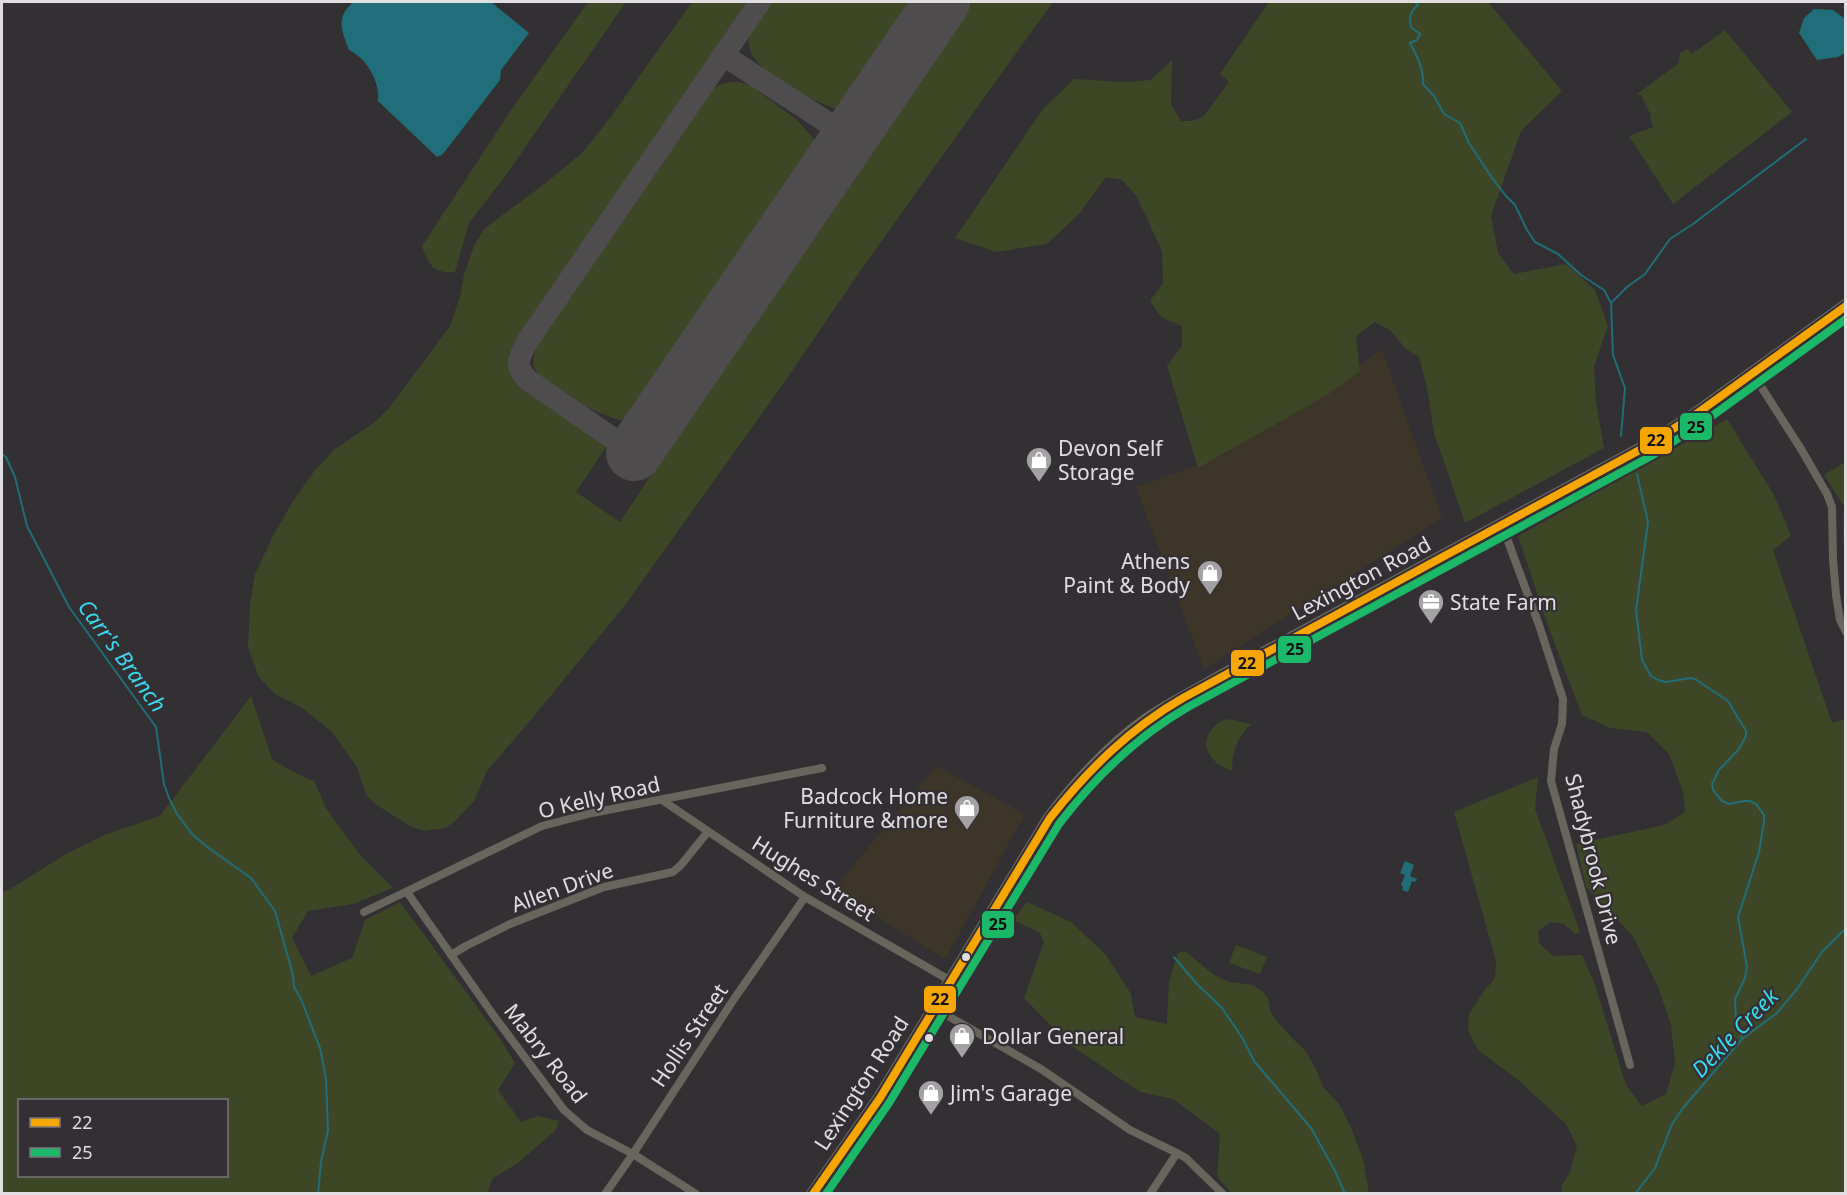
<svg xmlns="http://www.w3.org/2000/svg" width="1847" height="1195" font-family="'Noto Sans',sans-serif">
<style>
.commercial{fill:#3d3628}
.green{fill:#3d4725;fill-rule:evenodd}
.water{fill:#1f6e79}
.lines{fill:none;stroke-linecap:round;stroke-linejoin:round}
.stream{stroke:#1f6e79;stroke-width:2}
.taxiway{stroke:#4e4c4c;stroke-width:22}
.runway{stroke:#4e4c4c;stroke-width:56}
.street{stroke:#68655d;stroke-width:8}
.highway{stroke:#6f6b61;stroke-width:14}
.bus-1-casing{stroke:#342f34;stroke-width:12}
.bus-2-casing{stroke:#342f34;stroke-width:12}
.bus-1{stroke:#f7a600;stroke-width:8}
.bus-2{stroke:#1ab867;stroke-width:8}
.bus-dot{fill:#e1dee1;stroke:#342f34;stroke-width:2}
.labels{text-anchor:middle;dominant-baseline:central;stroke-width:4.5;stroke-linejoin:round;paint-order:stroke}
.poi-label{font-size:21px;fill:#e1dee1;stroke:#342f34;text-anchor:start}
.street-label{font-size:21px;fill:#e1dee1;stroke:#342f34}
.water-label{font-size:22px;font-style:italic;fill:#37daf0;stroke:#342f34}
.line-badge{stroke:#342f34;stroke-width:2}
.pale-badge-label{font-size:16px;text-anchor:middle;font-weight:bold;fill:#111}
</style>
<rect width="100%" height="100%" fill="#333033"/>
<g class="commercial">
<path d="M 1382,350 L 1442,518 L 1204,669 L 1136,487 L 1212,460 Z"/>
<path d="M 936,766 L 1025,814 L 945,959 L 833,890 Z"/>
</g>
<g class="green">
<path d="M 588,2 L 626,2 L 506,175 L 469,223 L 455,272 C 433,274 428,264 422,246 L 515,104 Z"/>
<path d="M 692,2 L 747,2 L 512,347 C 507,361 508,373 518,385 L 606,444 L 605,449 L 576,492 L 620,522 L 651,475 L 646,471 L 966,2 L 1053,2 L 922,184 L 850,286 L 774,397 L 626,604 L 534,716 L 487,771 L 474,801 L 455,821 L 445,828 L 424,831 L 410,826 L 375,804 L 368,797 L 364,789 L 357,767 L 332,732 L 301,707 L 275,694 L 259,677 L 248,648 L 250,605 L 255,574 L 273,536 L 293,501 L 315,470 L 335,449 L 375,422 L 389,408 L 450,326 L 460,297 L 464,275 L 474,246 L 484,229 L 547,182 L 583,152 L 610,118 Z"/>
<path d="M 771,2 L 919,2 L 847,108 L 843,111 C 817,104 743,70 749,38 C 752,25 763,12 771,2 Z"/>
<path d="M 1269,2 L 1488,2 L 1562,91 L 1521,131 L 1491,216 L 1498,253 L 1514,274 L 1566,264 L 1595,290 L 1608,326 L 1594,366 L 1596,402 L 1604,448 L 1465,523 L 1434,433 L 1427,388 L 1419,357 L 1406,349 L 1390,330 L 1375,322 L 1356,336 L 1360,371 L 1327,395 L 1198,468 L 1167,366 L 1182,346 L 1182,326 L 1161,317 L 1150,301 L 1163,283 L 1162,251 L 1137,197 L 1122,180 L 1106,177 L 1079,214 L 1047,244 L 996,252 L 955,238 L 1043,109 L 1074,79 L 1124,82 L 1151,80 L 1172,60 L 1171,104 L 1181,121 L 1192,121 L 1203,117 L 1229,82 L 1220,74 Z"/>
<path d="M 1725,30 L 1792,112 L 1673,204 L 1629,136 L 1653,127 L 1650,117 L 1651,115 L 1641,95 L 1637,94 L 1679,63 L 1680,53 L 1687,49 L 1692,54 Z"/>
<path d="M 730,82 L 740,82 L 750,85 L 797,120 L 820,146 L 630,422 C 606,420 544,388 533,366 L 535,348 L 709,91 L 721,84 Z"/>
<path d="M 1727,419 L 1774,495 L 1791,536 L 1773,550 L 1832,723 L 1845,719 L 1845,1193 L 1561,1193 L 1562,1185 L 1570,1172 L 1577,1146 L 1566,1124 L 1517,1079 L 1479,1051 L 1468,1031 L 1469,1014 L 1484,991 L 1495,978 L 1496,961 L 1454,812 L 1538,777 L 1535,809 L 1580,932 L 1575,934 L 1564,924 L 1550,922 L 1538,931 L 1539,943 L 1553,956 L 1582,955 L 1594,982 L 1626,1085 L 1642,1106 L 1666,1094 L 1675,1063 L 1671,1025 L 1659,989 L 1633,936 L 1586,887 L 1576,844 L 1664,825 L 1685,812 L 1683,792 L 1669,754 L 1647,732 L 1610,728 L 1582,715 L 1548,626 L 1518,536 Z"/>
<path d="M 1845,462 L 1845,568 L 1843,532 L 1844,506 L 1824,475 Z"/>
<path d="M 251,696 L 272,759 L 293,772 L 314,781 L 326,808 L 360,855 L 393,888 L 353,904 L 308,911 L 292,938 L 311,976 L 352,958 L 365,920 L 400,902 L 499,1037 L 515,1063 L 498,1090 L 521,1122 L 538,1116 L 559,1121 L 556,1130 L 518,1163 L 493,1178 L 487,1193 L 2,1193 L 2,893 L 17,885 L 64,855 L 107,834 L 160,816 ZM 20,1100 L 226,1100 L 226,1176 L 20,1176 Z"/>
<path d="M 1228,719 L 1251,724 C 1237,738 1232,751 1232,771 C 1227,768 1219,766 1215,761 C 1198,747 1209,723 1228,719 Z"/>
<path d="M 1027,902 L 1071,922 L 1106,955 L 1131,994 L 1135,1017 L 1167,1024 L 1169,981 L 1178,953 L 1185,951 L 1214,975 L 1229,982 L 1253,985 L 1263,992 L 1268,998 L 1270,1010 L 1275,1019 L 1294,1040 L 1305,1050 L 1316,1069 L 1323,1087 L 1339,1104 L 1351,1128 L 1363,1159 L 1369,1193 L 1231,1193 L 1217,1176 L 1220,1134 L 1173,1099 L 1140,1092 L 1069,1044 L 1024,998 L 1044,942 L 1040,933 L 1013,920 Z"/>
<path d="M 1236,945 L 1267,957 L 1260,974 L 1229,963 Z"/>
</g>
<g class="water">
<path d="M 353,2 L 491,2 L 529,33 L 501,70 L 500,80 L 450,145 L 442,155 L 437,157 L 378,101 C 380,81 367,59 349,50 C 341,29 336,18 353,2 Z"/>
<path d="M 1814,9 L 1833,10 L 1845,19 L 1845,53 L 1838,57 L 1817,60 L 1799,33 L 1804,18 Z"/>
<path d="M 1405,861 L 1414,865 L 1410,876 L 1417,879 L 1415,882 L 1412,881 L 1408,892 L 1402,890 L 1403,887 L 1401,885 L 1405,875 L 1400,873 Z"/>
</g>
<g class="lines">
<g class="stream">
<path d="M 1415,2 L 1418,5 C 1410,12 1409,17 1411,27 L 1420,34 L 1417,40 L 1410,43 C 1417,56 1424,69 1423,84 L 1434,96 L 1444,114 L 1460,123 L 1469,143 L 1492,178 L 1506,196 L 1515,205 L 1527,230 L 1535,242 L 1558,254 L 1581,275 L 1604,290 L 1611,303"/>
<path d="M 1621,436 L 1625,388 L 1613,355 L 1611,303 L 1627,287 L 1645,274 L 1670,239 L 1693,224 L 1806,139"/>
<path d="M 2,454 L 6,457 L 15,477 L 27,526 L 69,607 L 156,727 L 164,784 L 169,798 L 177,814 L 192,834 L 206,846 L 251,878 L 275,911 L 293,975 L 294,987 L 301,999 L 320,1048 L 326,1079 L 328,1130 L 321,1162 L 318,1194"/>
<path d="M 1637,474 L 1648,522 L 1636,610 L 1642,660 L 1651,676 L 1658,680 L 1666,682 L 1691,678 L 1695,679 L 1728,701 L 1746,731 L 1746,736 L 1739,749 L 1719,770 L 1712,784 L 1713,790 L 1722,801 L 1729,804 L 1744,801 L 1750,801 L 1756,804 L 1764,815 L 1764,822 L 1759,852 L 1738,917 L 1747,967 L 1745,978 L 1735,999 L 1736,1021 L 1742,1039"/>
<path d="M 1174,957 L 1196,983 L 1222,1008 L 1243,1039 L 1254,1061 L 1311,1128 L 1335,1171 L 1345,1194"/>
<path d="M 1635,1194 L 1655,1168 L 1672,1124 L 1683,1108 L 1742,1039 L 1777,1013 L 1797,989 L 1822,952 L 1846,928"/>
</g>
<g class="taxiway">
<path d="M 723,55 L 850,137"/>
<path d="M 634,453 L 528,380 C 513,366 519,356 529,339 L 760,2"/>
</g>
<path class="runway" d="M 634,453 L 942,2"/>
<g class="street">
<path d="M 1753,374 L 1801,449 L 1827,494 L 1832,507 L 1833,559 L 1836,595 L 1840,620 L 1846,632"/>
<path d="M 1502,525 L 1539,625 L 1563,699 L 1562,724 L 1554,749 L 1551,781 L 1630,1065"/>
<path d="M 662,800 L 805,897 L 951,981"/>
<path d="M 407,892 L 494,1016 L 564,1110 L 587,1130 L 633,1154 L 696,1194"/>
<path d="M 364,912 L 542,826 L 592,813 L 822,768"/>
<path d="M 451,955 L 466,946 L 510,924 L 604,887 L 673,872 L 681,865 L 706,834 L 706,831"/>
<path d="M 934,1008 L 1041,1069 L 1130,1130 L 1177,1153 L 1186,1158 L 1223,1194"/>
<path d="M 605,1194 L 633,1154 L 734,999 L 805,897"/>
<path d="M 1150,1194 L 1177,1153"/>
</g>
<path class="highway" d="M 813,1194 L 880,1098 L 1050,818 C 1078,781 1109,747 1147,720 C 1170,704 1195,692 1219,678 L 1647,446 L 1699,412 L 1846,306"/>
<g class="bus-1-casing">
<path id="bus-1" d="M 813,1194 L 880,1098 L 1050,818 C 1088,770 1129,729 1183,698 L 1647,446 L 1699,412 L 1846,306"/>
</g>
<g class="bus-2-casing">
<path id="bus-2" d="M 826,1194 L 889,1103 L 1059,824 C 1095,777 1136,737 1188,707 L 1653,455 L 1705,421 L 1846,319"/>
</g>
<use href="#bus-1" class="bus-1"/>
<use href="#bus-2" class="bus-2"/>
</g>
<defs>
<g id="shop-pin" transform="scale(1.35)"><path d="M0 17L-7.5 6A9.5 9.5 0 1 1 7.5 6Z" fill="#a4a1a4" stroke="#342f34"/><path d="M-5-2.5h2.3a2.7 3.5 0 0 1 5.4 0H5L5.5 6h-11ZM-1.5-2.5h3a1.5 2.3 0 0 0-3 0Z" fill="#fff"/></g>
<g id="office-pin" transform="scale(1.35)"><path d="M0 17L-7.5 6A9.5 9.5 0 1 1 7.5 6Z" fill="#a4a1a4" stroke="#342f34"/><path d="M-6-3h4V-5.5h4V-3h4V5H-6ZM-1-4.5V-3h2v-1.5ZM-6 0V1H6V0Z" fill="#fff"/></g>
</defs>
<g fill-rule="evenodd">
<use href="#shop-pin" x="1039" y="460"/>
<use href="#shop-pin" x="1210" y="573"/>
<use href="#office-pin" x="1431" y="602"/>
<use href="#shop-pin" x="967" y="808"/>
<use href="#shop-pin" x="962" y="1036"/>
<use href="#shop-pin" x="931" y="1093"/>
</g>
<g class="bus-dot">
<circle cx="966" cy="957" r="5"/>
<circle cx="929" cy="1038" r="5"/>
</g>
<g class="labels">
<g class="poi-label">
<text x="1058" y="448">Devon Self<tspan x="1058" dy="24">Storage</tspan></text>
<text x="1190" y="561" text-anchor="end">Athens<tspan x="1190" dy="24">Paint &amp; Body</tspan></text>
<text x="1450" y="602">State Farm</text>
<text x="948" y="796" text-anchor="end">Badcock Home<tspan x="948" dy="24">Furniture &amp;more</tspan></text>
<text x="982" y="1036">Dollar General</text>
<text x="950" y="1093">Jim's Garage</text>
</g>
<g class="street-label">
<text transform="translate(1361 578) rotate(-28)">Lexington Road</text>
<text transform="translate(599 797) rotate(-13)">O Kelly Road</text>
<text transform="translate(1594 859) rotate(76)">Shadybrook Drive</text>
<text transform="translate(814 878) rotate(32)">Hughes Street</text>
<text transform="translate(562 887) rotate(-20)">Allen Drive</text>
<text transform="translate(689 1035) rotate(-56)">Hollis Street</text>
<text transform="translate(546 1053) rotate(52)">Mabry Road</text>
<text transform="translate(861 1083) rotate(-57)">Lexington Road</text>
</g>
<g class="water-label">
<text transform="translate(123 655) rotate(54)">Carr's Branch</text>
<text transform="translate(1734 1032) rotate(-46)">Dekle Creek</text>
</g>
</g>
<g class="line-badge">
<rect x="1679" y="412" width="34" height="29" rx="6" fill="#1ab867"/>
<rect x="1639" y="426" width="34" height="29" rx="6" fill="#f7a600"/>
<rect x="1277" y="635" width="35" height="29" rx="6" fill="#1ab867"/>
<rect x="1230" y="649" width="35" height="28" rx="6" fill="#f7a600"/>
<rect x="981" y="910" width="34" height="29" rx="6" fill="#1ab867"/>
<rect x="923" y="985" width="34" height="29" rx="6" fill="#f7a600"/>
</g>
<g class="pale-badge-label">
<text x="1696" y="433">25</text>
<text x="1656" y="446">22</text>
<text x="1295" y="655">25</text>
<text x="1247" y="669">22</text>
<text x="998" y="930">25</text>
<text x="940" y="1005">22</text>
</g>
<rect width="1847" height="1195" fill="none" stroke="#e1dee1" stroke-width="6"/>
<rect x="18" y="1099" width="210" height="78" fill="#342f34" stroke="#797579" stroke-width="1.5"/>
<rect x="30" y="1118" width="30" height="9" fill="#f7a600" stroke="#797579" stroke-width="1.5"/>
<text x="72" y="1129" font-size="18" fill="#e1dee1">22</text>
<rect x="30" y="1148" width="30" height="9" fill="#1ab867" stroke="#797579" stroke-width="1.5"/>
<text x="72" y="1159" font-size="18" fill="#e1dee1">25</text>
</svg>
